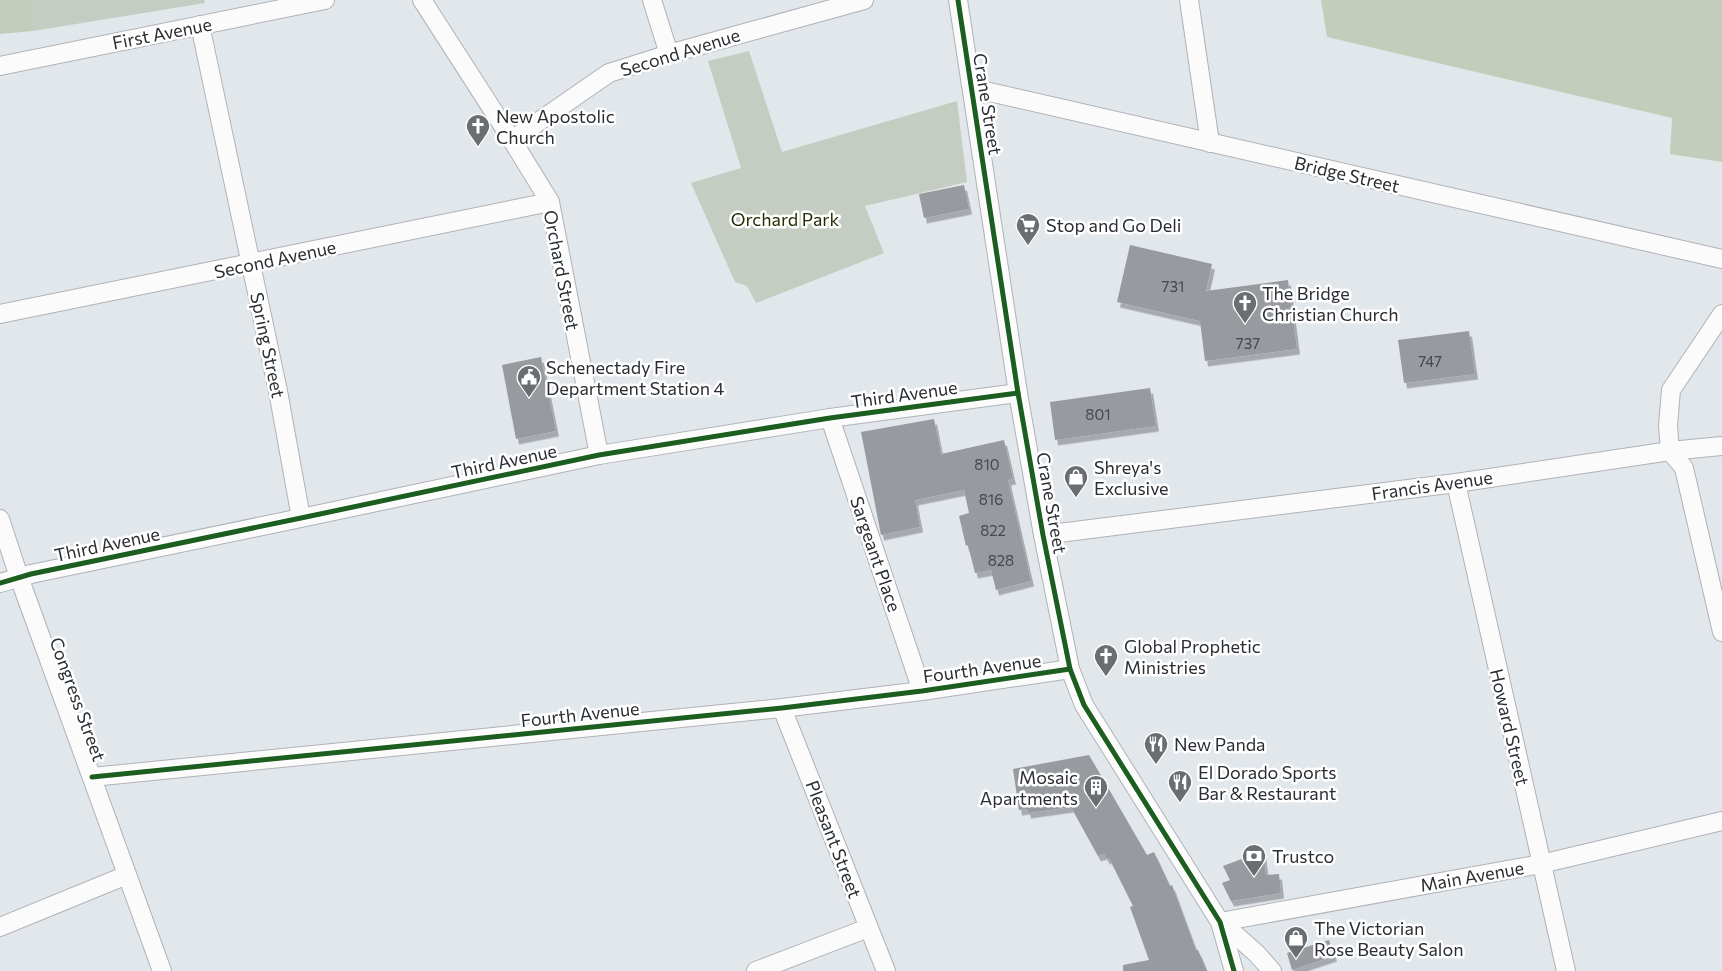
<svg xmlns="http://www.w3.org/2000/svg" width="1722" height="971" font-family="Commissioner,sans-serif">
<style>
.green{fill:#c5ccc2}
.forest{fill:#c4cdbb}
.building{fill:#979a9e;filter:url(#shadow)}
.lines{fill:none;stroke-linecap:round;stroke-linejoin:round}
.minor-casing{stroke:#afb2b7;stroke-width:20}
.minor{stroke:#fbfbfc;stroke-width:18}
.cycleway-casing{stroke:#fff;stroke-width:8}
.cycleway{stroke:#1b5e20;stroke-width:5}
.labels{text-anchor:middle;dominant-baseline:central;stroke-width:5;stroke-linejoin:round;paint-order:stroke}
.number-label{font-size:15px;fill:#45484c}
.street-label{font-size:18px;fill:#2a2d31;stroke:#fff}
.poi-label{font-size:18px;fill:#2a2d31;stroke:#fff;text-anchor:start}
.park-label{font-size:18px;fill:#232e03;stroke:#fff}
</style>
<defs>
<filter id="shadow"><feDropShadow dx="3" dy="5.5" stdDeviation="0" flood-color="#0004"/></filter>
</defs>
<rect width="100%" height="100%" fill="#e2e7ec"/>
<g class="green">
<path d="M 33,0 L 204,0 L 205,3 L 33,31 Z"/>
<path d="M 749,51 L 782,152 L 957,101 L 967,182 L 865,206 L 884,253 L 756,303 L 747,286 L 735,282 L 691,183 L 741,168 L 708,61 Z"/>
</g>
<g class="forest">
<path d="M 0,0 L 33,0 L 33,31 L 0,34 Z"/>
<path d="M 1321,0 L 1722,0 L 1722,162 L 1670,154 L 1672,118 L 1327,37 Z"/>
</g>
<g class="building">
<path d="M 964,185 L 969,209 L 924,218 L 919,194 Z"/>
<path d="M 1130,245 L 1212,264 L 1206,291 L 1288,280 L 1297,349 L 1205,361 L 1200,321 L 1117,302 Z"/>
<path d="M 1469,331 L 1475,374 L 1404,383 L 1398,340 Z"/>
<path d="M 541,357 L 556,431 L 516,439 L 502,365 Z"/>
<path d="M 1150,388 L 1156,426 L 1055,440 L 1050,402 Z"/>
<path d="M 934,419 L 941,454 L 1004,440 L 1013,479 L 1008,480 L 1031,581 L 996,590 L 991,570 L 975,573 L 968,545 L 966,546 L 959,516 L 969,513 L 964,490 L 915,500 L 920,527 L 881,535 L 861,432 Z"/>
<path d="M 1089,755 L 1147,855 L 1154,852 L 1170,886 L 1172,885 L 1196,950 L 1198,950 L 1207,971 L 1123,971 L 1123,965 L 1149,960 L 1130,907 L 1133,906 L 1109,858 L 1107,859 L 1104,854 L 1098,856 L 1071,807 L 1028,813 L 1027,809 L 1019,810 L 1013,769 Z"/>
<path d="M 1263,851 L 1266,875 L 1279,874 L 1281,893 L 1231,901 L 1222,883 L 1230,880 L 1223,866 Z"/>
<path d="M 1329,940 L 1334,956 L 1292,970 L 1287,953 Z"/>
</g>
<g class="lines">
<g class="minor-casing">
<g id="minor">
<path d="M 422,0 L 512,140 L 550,202 L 599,455"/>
<path d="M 652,0 L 669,54"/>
<path d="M 958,0 L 1018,393 L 1043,535 L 1070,669 L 1084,705 L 1220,922 L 1234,971"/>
<path d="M 1189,0 L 1210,143"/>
<path d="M 200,25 L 278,391 L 301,518"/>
<path d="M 0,66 L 325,0"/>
<path d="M 972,88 L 1722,259"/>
<path d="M 512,140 L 609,73 L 669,54 L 864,0"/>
<path d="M 0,314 L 550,202"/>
<path d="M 830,418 L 922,691"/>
<path d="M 1670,451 L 1684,468 L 1722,632"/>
<path d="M 1670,451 L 1722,446"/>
<path d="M 1456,483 L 1566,971"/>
<path d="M 0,519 L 19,577 L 162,971"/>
<path d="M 1043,535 L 1456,483 L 1670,451 L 1668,426 L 1671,390 L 1722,314"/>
<path d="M 0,583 L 31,574 L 301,518 L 599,455 L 830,418 L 1018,393"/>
<path d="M 782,708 L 886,971"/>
<path d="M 92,777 L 782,708 L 922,691 L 1070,669"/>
<path d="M 1220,922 L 1541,864 L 1722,821"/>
<path d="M 1221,922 L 1257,954 L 1272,971"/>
<path d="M 0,927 L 127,875"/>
<path d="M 756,971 L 868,928"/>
</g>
</g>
<use href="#minor" class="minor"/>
<g class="cycleway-casing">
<g id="cycleway">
<path d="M 958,0 L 1018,393 L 1043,535 L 1070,669 L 1084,705 L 1220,922 L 1234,971"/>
<path d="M 0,583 L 31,574 L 301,518 L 599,455 L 830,418 L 1018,393"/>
<path d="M 92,777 L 782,708 L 922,691 L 1070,669"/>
</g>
</g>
<use href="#cycleway" class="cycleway"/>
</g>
<defs>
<g id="church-pin" transform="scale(1.25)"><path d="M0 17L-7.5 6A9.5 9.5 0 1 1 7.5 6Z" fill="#6a6e72" stroke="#fff"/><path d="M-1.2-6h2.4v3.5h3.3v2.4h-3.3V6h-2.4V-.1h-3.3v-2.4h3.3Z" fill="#fff"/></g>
<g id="supermarket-pin" transform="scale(1.25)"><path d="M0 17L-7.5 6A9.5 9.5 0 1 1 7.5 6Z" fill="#6a6e72" stroke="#fff"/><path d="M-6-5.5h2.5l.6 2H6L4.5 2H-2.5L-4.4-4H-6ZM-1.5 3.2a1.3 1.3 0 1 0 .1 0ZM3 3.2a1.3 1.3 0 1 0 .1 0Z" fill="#fff"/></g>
<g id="civic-pin" transform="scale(1.25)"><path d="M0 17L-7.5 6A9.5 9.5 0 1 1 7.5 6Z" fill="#6a6e72" stroke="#fff"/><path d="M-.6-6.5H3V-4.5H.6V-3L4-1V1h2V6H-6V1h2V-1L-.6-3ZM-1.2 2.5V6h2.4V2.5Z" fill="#fff"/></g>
<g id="shop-pin" transform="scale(1.25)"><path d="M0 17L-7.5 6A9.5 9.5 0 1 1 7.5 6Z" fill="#6a6e72" stroke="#fff"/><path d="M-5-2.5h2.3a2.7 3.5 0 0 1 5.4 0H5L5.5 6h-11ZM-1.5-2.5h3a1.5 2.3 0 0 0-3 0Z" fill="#fff"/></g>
<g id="restaurant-pin" transform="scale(1.25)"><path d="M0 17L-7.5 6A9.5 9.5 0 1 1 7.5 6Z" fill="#6a6e72" stroke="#fff"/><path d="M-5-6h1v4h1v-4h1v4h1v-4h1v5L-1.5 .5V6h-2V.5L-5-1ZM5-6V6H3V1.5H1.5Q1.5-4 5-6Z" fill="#fff"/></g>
<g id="building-pin" transform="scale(1.25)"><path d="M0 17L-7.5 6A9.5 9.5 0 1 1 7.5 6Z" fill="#6a6e72" stroke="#fff"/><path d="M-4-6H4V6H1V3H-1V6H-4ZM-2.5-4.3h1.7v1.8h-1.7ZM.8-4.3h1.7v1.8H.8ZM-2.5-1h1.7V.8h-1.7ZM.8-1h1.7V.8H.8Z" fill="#fff"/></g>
<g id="bank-pin" transform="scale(1.25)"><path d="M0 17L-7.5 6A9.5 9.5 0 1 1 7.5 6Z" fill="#6a6e72" stroke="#fff"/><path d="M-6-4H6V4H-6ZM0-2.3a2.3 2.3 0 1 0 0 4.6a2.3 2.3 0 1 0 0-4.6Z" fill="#fff"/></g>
</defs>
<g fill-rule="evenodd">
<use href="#church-pin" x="478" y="126"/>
<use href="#supermarket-pin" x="1028" y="225"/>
<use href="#church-pin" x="1245" y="303"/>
<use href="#civic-pin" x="529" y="377"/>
<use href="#shop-pin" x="1076" y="477"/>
<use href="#church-pin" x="1106" y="656"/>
<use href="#restaurant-pin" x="1156" y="744"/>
<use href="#restaurant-pin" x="1180" y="782"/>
<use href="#building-pin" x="1096" y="787"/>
<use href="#bank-pin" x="1254" y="856"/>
<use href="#shop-pin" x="1296" y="938"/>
</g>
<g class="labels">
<g class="number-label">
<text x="1173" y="286">731</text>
<text x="1248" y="343">737</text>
<text x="1430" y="361">747</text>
<text x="1098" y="414">801</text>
<text x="987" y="464">810</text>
<text x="991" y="499">816</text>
<text x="993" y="530">822</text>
<text x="1001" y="560">828</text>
</g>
<g class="street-label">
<text transform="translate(162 33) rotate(-11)">First Avenue</text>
<text transform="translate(680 52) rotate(-17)">Second Avenue</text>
<text transform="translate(988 104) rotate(81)">Crane Street</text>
<text transform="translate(1347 174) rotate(13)">Bridge Street</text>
<text transform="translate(275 259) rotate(-12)">Second Avenue</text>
<text transform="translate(562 270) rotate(79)">Orchard Street</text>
<text transform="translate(268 345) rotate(78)">Spring Street</text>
<text transform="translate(904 394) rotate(-8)">Third Avenue</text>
<text transform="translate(504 461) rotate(-12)">Third Avenue</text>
<text transform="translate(1432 485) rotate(-8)">Francis Avenue</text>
<text transform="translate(1052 503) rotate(80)">Crane Street</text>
<text transform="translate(107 544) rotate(-12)">Third Avenue</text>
<text transform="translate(876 554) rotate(71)">Sargeant Place</text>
<text transform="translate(982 668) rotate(-8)">Fourth Avenue</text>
<text transform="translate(78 699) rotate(70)">Congress Street</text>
<text transform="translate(580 714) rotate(-6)">Fourth Avenue</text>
<text transform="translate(1510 727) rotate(77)">Howard Street</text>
<text transform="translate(834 839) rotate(69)">Pleasant Street</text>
<text transform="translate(1472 876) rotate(-10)">Main Avenue</text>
</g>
<g class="poi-label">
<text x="496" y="116">New Apostolic<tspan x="496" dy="21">Church</tspan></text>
<text x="1046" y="225">Stop and Go Deli</text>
<text x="1262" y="293">The Bridge<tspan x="1262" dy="21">Christian Church</tspan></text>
<text x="546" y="367">Schenectady Fire<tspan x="546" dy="21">Department Station 4</tspan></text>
<text x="1094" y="467">Shreya's<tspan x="1094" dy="21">Exclusive</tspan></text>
<text x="1124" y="646">Global Prophetic<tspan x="1124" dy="21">Ministries</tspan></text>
<text x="1174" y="744">New Panda</text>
<text x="1198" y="772">El Dorado Sports<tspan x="1198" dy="21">Bar &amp; Restaurant</tspan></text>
<text x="1078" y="777" text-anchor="end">Mosaic<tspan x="1078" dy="21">Apartments</tspan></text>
<text x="1272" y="856">Trustco</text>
<text x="1314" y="928">The Victorian<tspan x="1314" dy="21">Rose Beauty Salon</tspan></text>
</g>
<g class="park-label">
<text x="785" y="219">Orchard Park</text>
</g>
</g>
</svg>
